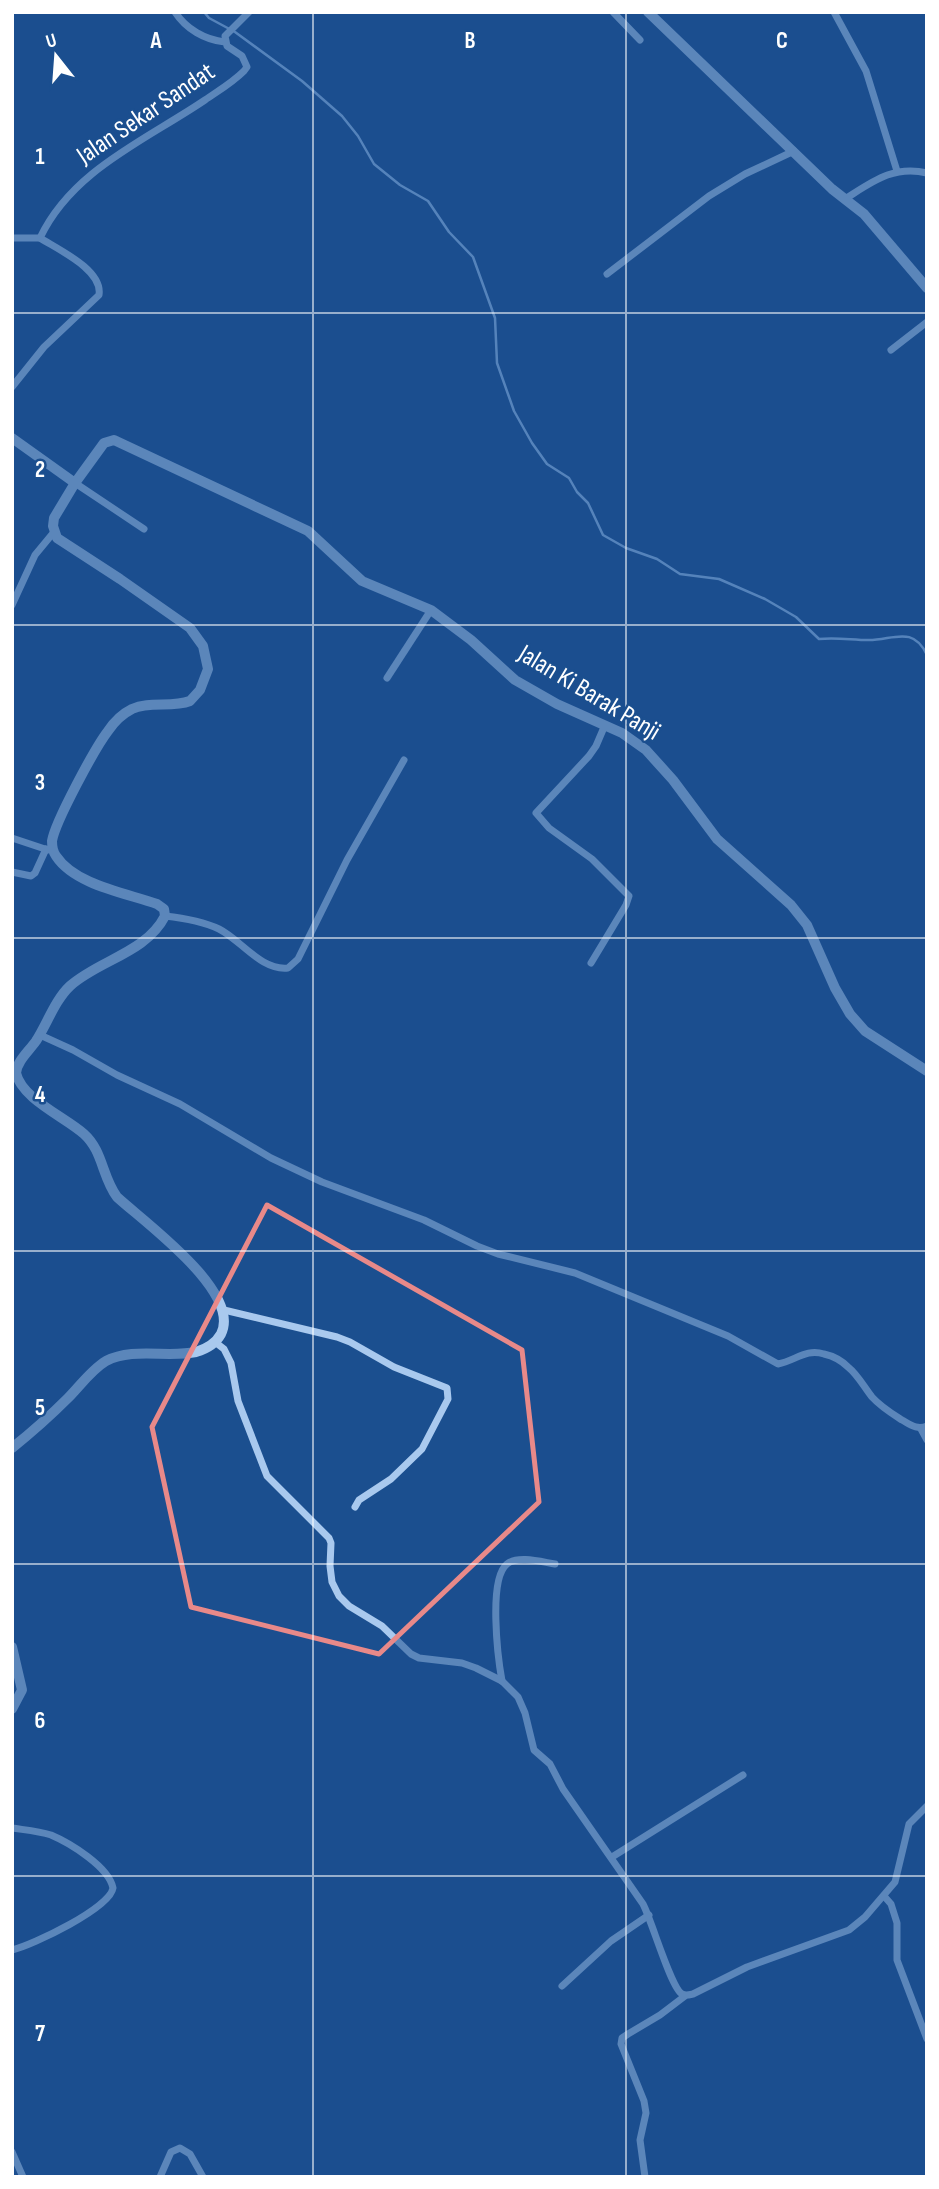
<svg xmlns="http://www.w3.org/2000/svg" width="939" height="2189" font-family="'Sofia Sans Condensed',sans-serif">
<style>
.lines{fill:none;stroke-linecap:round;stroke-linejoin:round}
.stream{stroke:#9cc4f0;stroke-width:2.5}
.minor{stroke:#a9c9ee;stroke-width:7}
.tertiary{stroke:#a9c9ee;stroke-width:10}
.marked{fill:none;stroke:#e88989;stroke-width:5;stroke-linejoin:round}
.grid{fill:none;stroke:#fff;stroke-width:2;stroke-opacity:0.55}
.labels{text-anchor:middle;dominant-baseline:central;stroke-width:5;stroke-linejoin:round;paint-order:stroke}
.street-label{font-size:26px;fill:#fff;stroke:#1b4f8f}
.grid-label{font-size:23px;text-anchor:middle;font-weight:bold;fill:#fff;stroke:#1b4f8f;stroke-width:5;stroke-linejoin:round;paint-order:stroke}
</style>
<rect width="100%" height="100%" fill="#1b4f8f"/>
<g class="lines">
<path class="stream" d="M 204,12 L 209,18 L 235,32 L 302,81 L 342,116 L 358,136 L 374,164 L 400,185 L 428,201 L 449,232 L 473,257 L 495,318 L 497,363 L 514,411 L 532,443 L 547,464 L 569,478 L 577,492 L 588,503 L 603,535 L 626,548 L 657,559 L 680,574 L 719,579 L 765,599 L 796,617 L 819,639 C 836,637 852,640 869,640 C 893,640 913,625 927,655"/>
<g class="minor">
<path d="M 175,12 C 186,29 205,40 225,42"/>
<path d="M 613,12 L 640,40"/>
<path d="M 834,12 L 866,71 L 897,171"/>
<path d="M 845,199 C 872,182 893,165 927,173"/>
<path d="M 12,238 L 40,238"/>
<path d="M 607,274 L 709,196 L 745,174 L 794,151"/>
<path d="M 891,350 L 927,322"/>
<path d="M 12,387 L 44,347 L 99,295 C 103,270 59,250 40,238 C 72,170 146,140 205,100 C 218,91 232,83 244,71 L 247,67 L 242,56 L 227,46 L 225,36 L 249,12"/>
<path d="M 75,483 L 144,529"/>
<path d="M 12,605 L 35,555 L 54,532"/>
<path d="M 387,678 L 431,610"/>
<path d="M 12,838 L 48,850"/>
<path d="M 12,872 L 31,876 L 35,873 L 46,849"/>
<path d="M 165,916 C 183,918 202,921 219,929 C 241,940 261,971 288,968 L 298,959 L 347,860 L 404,760"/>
<path d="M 591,963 L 626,905 L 629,896 L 592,859 L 549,828 L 536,813 L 589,756 L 596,746 L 605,725"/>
<path d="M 40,1035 L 73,1050 L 117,1075 L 180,1104 L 271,1158 L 322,1182 L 424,1220 L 477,1246 L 498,1254 L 575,1273 L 728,1336 L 778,1364 C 795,1361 806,1348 824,1354 C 833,1356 842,1361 848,1367 C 858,1375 864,1387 872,1397 C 881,1407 891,1413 902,1420 C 911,1425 917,1430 927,1426"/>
<path d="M 224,1310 L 337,1337 L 350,1342 L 394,1367 L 447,1388 L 448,1399 L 422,1449 L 391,1479 L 359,1500 L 355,1507"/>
<path d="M 215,1342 L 224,1349 L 231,1363 L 238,1401 L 267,1476 L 329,1538 L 331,1543 L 330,1566 L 332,1582 L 339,1596 L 349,1606 L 382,1626 L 411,1654 L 419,1658 L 462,1663 L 476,1668 L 502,1681 L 518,1697 L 525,1713 L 534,1750 L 550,1764 L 563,1789 L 643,1904 C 652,1921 671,1988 682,1994 C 686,1996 688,1995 693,1994 L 747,1967 L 849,1930 L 865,1917 L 895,1882 L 909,1824 L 927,1806"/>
<path d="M 921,1429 L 927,1440"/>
<path d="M 502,1681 C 498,1659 488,1579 507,1564 C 518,1555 542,1562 555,1564"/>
<path d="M 12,1828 C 25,1830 38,1831 51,1835 C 70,1843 109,1867 113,1888 C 110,1908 33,1945 12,1950"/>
<path d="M 612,1857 L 743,1775"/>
<path d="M 884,1896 L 891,1904 L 897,1923 L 897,1960 L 927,2039"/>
<path d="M 562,1986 L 611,1941 L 649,1915"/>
<path d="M 12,2152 L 23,2177"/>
<path d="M 160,2177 L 171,2152 L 180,2148 L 190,2154 L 203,2177"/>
<path d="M 645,2177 L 640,2140 L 646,2113 L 644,2101 L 621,2044 L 622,2038 L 628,2034 L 660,2015 L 685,1996"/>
</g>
<g class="tertiary">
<path d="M 648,12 L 832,189 L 864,214 L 927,288"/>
<path d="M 12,438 L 75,483 L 104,443 L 114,440 L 308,531 L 362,581 L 431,610 L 471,640 L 515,680 L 557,704 L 622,733 L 646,750 L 673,780 L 717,839 L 791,905 L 807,925 L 835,988 L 850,1014 L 865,1031 L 927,1071"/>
<path d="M 12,1448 C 32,1432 50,1416 68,1398 C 80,1386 91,1370 106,1361 C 133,1347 167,1358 196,1352 C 206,1349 216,1343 221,1334 C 242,1292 144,1222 117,1197 C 102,1177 103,1151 84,1134 C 65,1117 22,1099 16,1073 C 17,1061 29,1051 36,1041 C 47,1024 55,1000 70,986 C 99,960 146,953 165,916 L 164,909 L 157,904 C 126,893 75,885 56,856 C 53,852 52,847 52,841 C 55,822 95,748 108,731 C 114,722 122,714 132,709 C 150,701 172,708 190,701 L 200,690 L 208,669 L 203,646 L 190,628 L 120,579 L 57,538 L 53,526 L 54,518 L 75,483"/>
<path d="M 12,1647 L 22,1690 L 12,1709"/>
</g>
</g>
<path d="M0 0H939V2189H0ZM 267,1205 L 522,1350 L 539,1502 L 379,1654 L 191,1607 L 152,1427 Z" fill="#1b4f8f" fill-opacity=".55" fill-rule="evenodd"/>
<path class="marked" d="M 267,1205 L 522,1350 L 539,1502 L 379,1654 L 191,1607 L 152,1427 Z"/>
<path class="grid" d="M 313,12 L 313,2177M 626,12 L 626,2177M 12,313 L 927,313M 12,625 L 927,625M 12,938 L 927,938M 12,1251 L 927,1251M 12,1564 L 927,1564M 12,1876 L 927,1876"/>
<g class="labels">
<g class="street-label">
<text transform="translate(146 114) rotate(-34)">Jalan Sekar Sandat</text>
<text transform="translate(589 693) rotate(31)">Jalan Ki Barak Panji</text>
</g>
</g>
<g class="grid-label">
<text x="156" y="48">A</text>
<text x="470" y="48">B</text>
<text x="782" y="48">C</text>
<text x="40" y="164">1</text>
<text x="40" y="477">2</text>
<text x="40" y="790">3</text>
<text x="40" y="1102">4</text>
<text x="40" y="1415">5</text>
<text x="40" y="1728">6</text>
<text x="40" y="2041">7</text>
</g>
<rect width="939" height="2189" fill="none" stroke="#ffffff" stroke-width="28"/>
<g transform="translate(56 56) rotate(343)" stroke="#1b4f8f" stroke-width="5" paint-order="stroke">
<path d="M0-5L12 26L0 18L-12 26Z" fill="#ffffff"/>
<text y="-10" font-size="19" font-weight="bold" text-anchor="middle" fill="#ffffff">U</text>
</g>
</svg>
